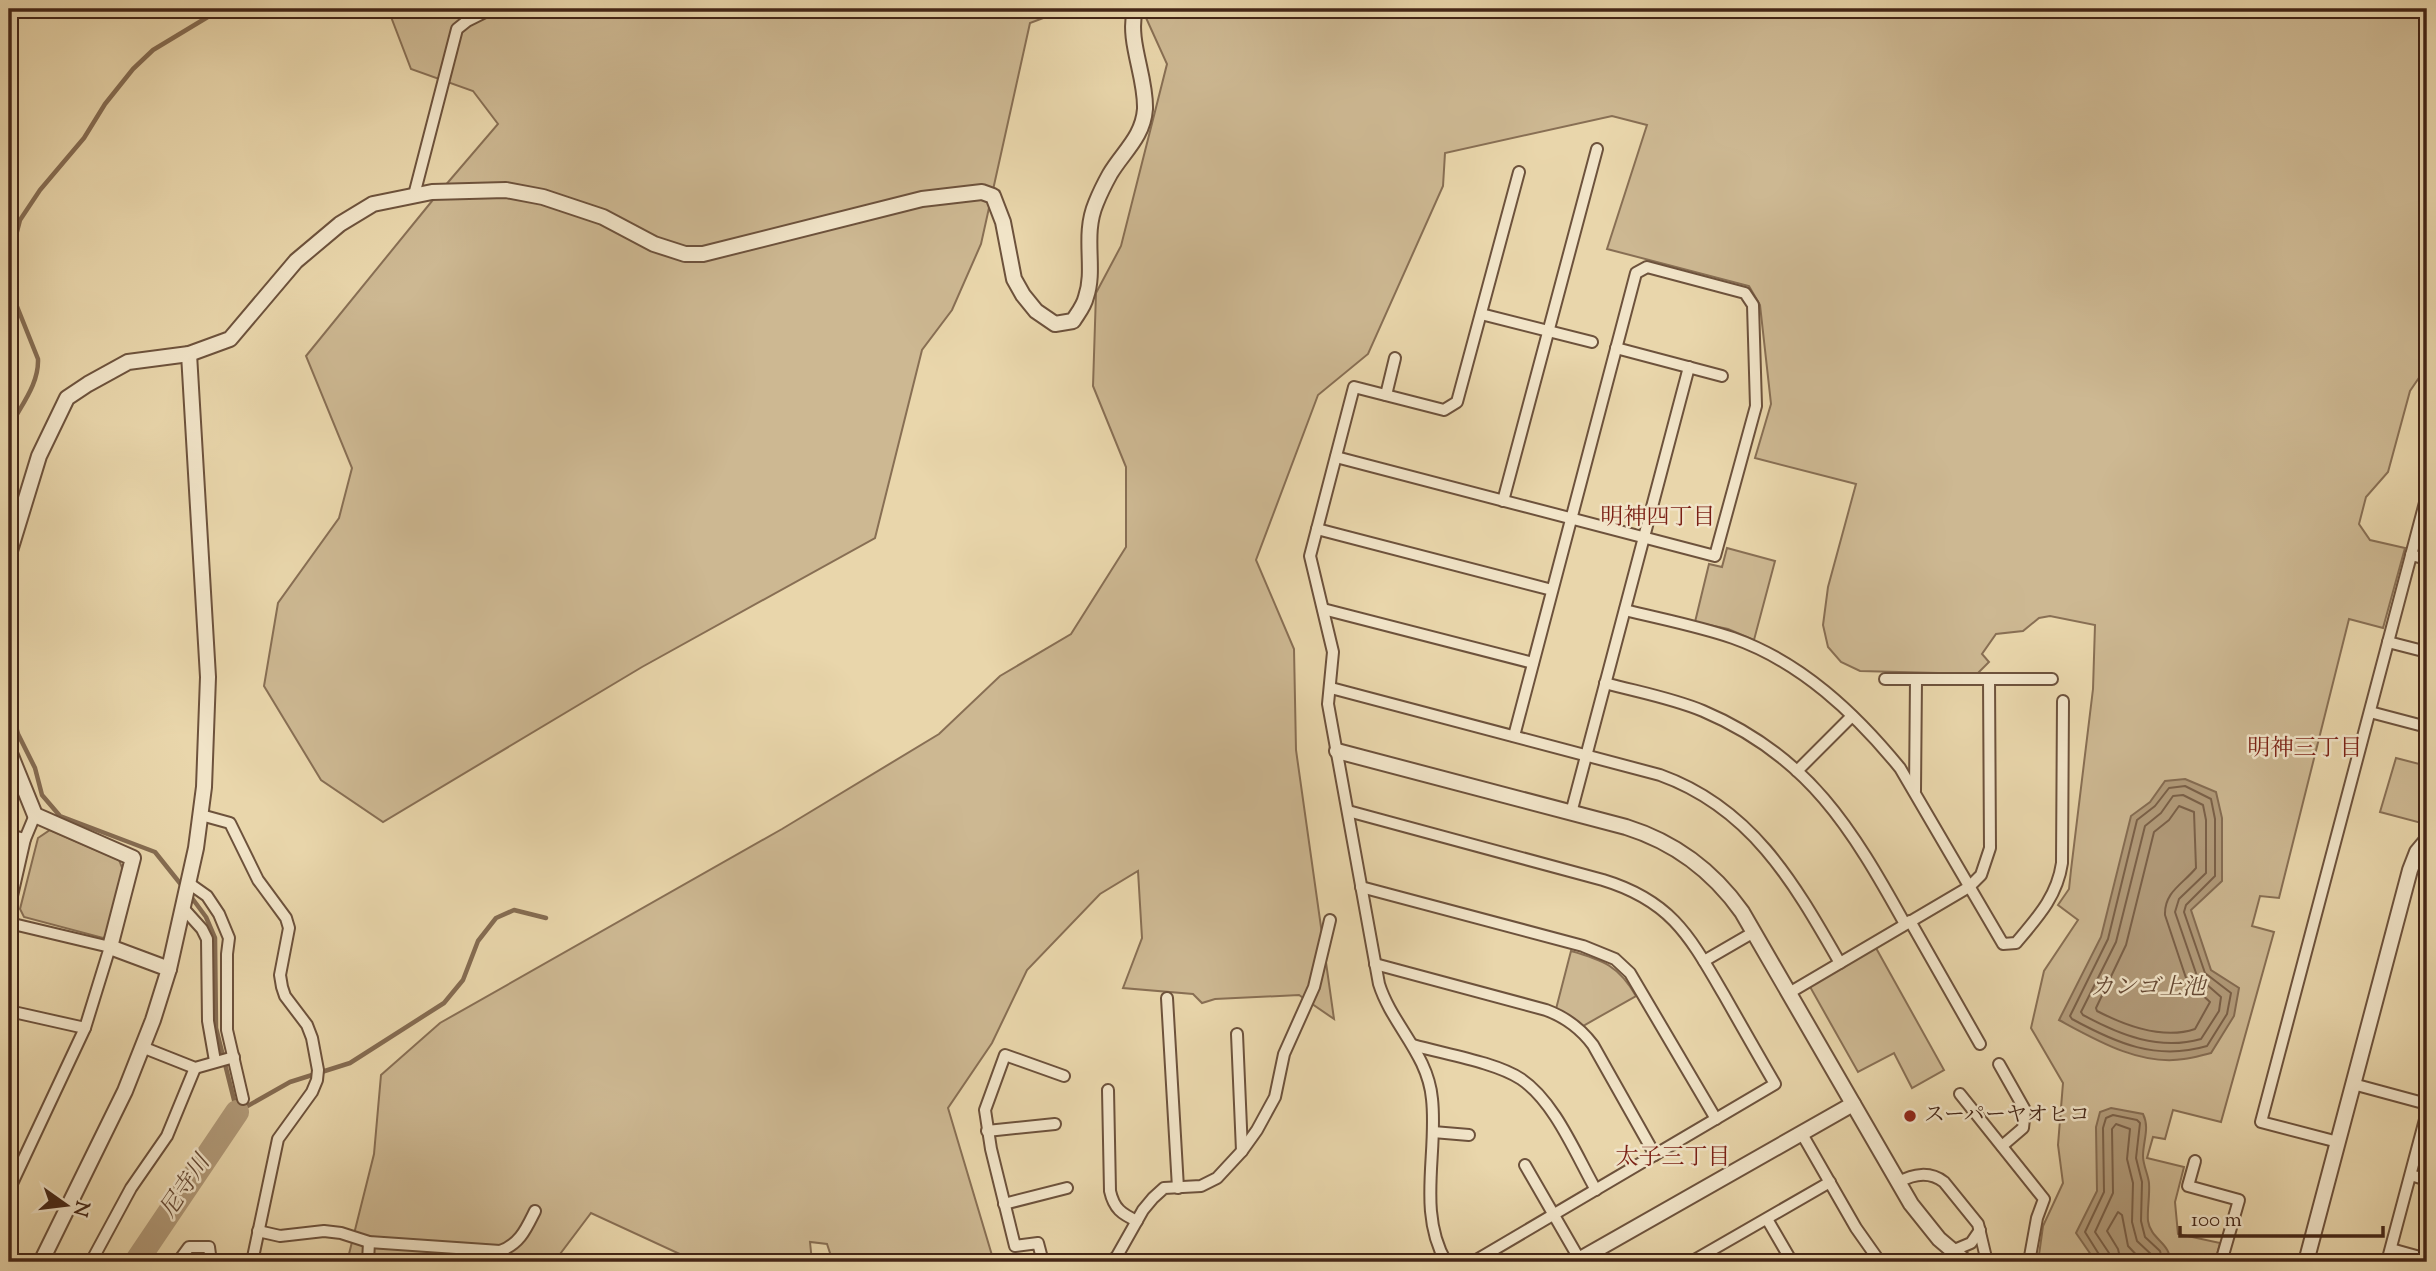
<svg xmlns="http://www.w3.org/2000/svg" width="2436" height="1271" font-family="'Sorts Mill Goudy','Noto Serif JP',serif">
<style>
.green{fill:#cdb892;stroke:#886f54;stroke-width:2}
.water{fill:#b19a79;stroke:#856c52;stroke-width:2}
.lines{fill:none;stroke-linecap:round;stroke-linejoin:round}
.shore{stroke:#7a6048;stroke-width:2}
.stream{stroke:#856c52;stroke-width:4.5}
.river{stroke:#b19a79;stroke-width:24}
.minor-casing{stroke:#6d523c;stroke-width:14}
.tertiary-casing{stroke:#6d523c;stroke-width:18}
.minor{stroke:#f1e4c8;stroke-width:10}
.tertiary{stroke:#f1e4c8;stroke-width:14}
.poi-dot{fill:#8f2418;stroke:#f1e4c8;stroke-width:2.5}
.labels{text-anchor:middle;dominant-baseline:central;stroke-width:5;stroke-linejoin:round;paint-order:stroke}
.poi-label{font-size:21px;fill:#442617;stroke:#f1e4c8;text-anchor:start}
.neighbourhood-label{font-size:23px;fill:#7a1f14;stroke:#f1e4c8}
.water-label{font-size:23px;font-style:italic;fill:#654934;stroke:#f1e4c8}
</style>
<rect width="100%" height="100%" fill="#e9d6ab"/>
<filter id="stains"><feTurbulence type="fractalNoise" baseFrequency=".00286" numOctaves="4"/><feColorMatrix values="0 0 0 0 .2 0 0 0 0 .09 0 0 0 0 .02 0 0 0 .5 -.17"/></filter>
<radialGradient id="worn" r=".72"><stop offset=".6" stop-color="#630" stop-opacity="0"/><stop offset="1" stop-color="#630" stop-opacity=".3"/></radialGradient>
<g class="green">
<path d="M 388,9 L 1067,9 L 1030,23 L 981,244 L 952,310 L 922,350 L 875,538 L 642,667 L 383,822 L 321,780 L 264,686 L 278,603 L 339,518 L 352,468 L 306,356 L 432,201 L 498,124 L 473,91 L 411,69 Z"/>
<path d="M 1142,9 L 2427,9 L 2427,366 L 2410,391 L 2388,472 L 2366,497 L 2359,524 L 2370,540 L 2405,548 L 2383,628 L 2349,619 L 2279,898 L 2260,896 L 2252,926 L 2274,932 L 2221,1122 L 2173,1110 L 2165,1139 L 2153,1137 L 2147,1158 L 2184,1167 L 2175,1202 L 2178,1234 L 2220,1243 L 2215,1262 L 2038,1262 L 2043,1226 L 2063,1183 L 2058,1145 L 2063,1083 L 2031,1028 L 2044,971 L 2078,920 L 2058,905 L 2069,889 L 2071,870 L 2093,689 L 2095,625 L 2050,616 L 2039,618 L 2023,631 L 1996,634 L 1982,654 L 1989,662 L 1977,674 L 1860,671 L 1841,662 L 1828,647 L 1823,625 L 1828,587 L 1856,484 L 1755,458 L 1771,404 L 1760,305 L 1749,286 L 1607,249 L 1647,125 L 1612,116 L 1445,153 L 1443,186 L 1368,354 L 1318,395 L 1256,560 L 1294,649 L 1296,750 L 1334,1019 L 1299,995 L 1215,999 L 1202,1003 L 1193,994 L 1123,988 L 1142,938 L 1138,871 L 1100,894 L 1027,970 L 992,1043 L 948,1108 L 994,1262 L 833,1262 L 827,1244 L 810,1242 L 812,1262 L 697,1262 L 591,1213 L 554,1262 L 347,1262 L 374,1154 L 381,1075 L 440,1023 L 782,829 L 939,734 L 1000,676 L 1071,634 L 1126,547 L 1126,467 L 1093,386 L 1096,293 L 1121,246 L 1167,64 Z"/>
<path d="M 1727,548 L 1775,561 L 1754,640 L 1728,629 L 1695,622 L 1709,564 L 1722,567 Z"/>
<path d="M 2396,758 L 2427,766 L 2427,822 L 2425,824 L 2380,812 Z"/>
<path d="M 50,830 L 119,860 L 123,870 L 111,933 L 103,938 L 24,917 L 20,909 L 38,838 Z"/>
<path d="M 1876,948 L 1944,1070 L 1912,1088 L 1894,1053 L 1858,1072 L 1809,985 Z"/>
<path d="M 1571,951 C 1603,960 1619,966 1636,996 L 1583,1026 L 1556,1009 Z"/>
</g>
<g class="water">
<path d="M 2185,779 L 2216,792 L 2222,818 L 2222,881 L 2191,910 L 2211,970 L 2239,988 L 2234,1016 L 2211,1053 C 2202,1055 2193,1058 2184,1059 C 2140,1066 2096,1040 2059,1020 L 2101,937 L 2131,816 L 2150,802 L 2165,781 Z"/>
<path d="M 2111,1108 L 2143,1114 C 2150,1128 2143,1141 2143,1156 C 2143,1165 2148,1174 2149,1183 C 2150,1196 2147,1209 2148,1221 C 2151,1240 2171,1243 2170,1262 L 2096,1262 L 2076,1233 L 2097,1191 L 2096,1127 L 2100,1112 Z"/>
</g>
<g class="lines">
<g class="shore">
<path d="M 2185,786 L 2211,799 L 2215,819 L 2215,876 L 2186,905 L 2184,912 L 2205,973 L 2231,993 L 2227,1014 L 2207,1046 C 2156,1061 2116,1043 2072,1019 L 2070,1016 L 2108,939 L 2137,820 L 2155,806 L 2169,788 Z"/>
<path d="M 2183,795 L 2203,805 L 2206,820 L 2206,873 L 2179,899 L 2175,912 L 2197,976 L 2221,997 L 2219,1011 L 2201,1039 C 2159,1051 2120,1035 2083,1015 L 2081,1012 L 2116,942 L 2145,826 L 2161,813 L 2173,796 Z"/>
<path d="M 2179,806 L 2194,812 L 2196,868 C 2183,884 2164,892 2165,915 L 2187,981 L 2210,1002 L 2195,1029 C 2163,1040 2126,1026 2097,1011 L 2096,1008 L 2126,945 L 2154,832 L 2169,820 Z"/>
<path d="M 2101,1262 L 2100,1256 L 2085,1232 L 2104,1192 L 2103,1128 L 2106,1118 L 2113,1115 L 2137,1120 L 2140,1123 L 2136,1158 L 2142,1182 L 2141,1221 L 2145,1237 L 2160,1251 L 2163,1262"/>
<path d="M 2110,1262 L 2109,1253 L 2095,1232 L 2113,1193 L 2112,1129 L 2116,1124 L 2130,1129 L 2127,1159 L 2133,1183 L 2132,1222 L 2137,1241 L 2153,1256 L 2154,1262"/>
<path d="M 2121,1262 L 2118,1249 L 2107,1231 L 2118,1212 L 2122,1215 L 2128,1246 L 2143,1262"/>
</g>
<g class="stream">
<path d="M 9,429 C 20,406 39,385 38,359 L 14,299 L 10,276 L 12,251 L 20,220 L 40,190 L 84,138 L 105,104 L 133,69 L 153,50 L 221,9"/>
<path d="M 9,627 L 9,643"/>
<path d="M 9,657 L 12,711 L 18,734 L 35,768 L 42,795 L 60,816 L 155,852 L 183,887"/>
<path d="M 189,894 L 206,917 L 215,938 L 216,1028 L 237,1112 L 290,1082 L 350,1063 L 444,1003 L 463,980 L 478,941 L 496,918 L 514,910 L 546,918"/>
</g>
<path class="river" d="M 136,1262 L 237,1112"/>
<g class="minor-casing">
<g id="minor">
<path d="M 414,195 L 457,29 L 467,21 L 491,9"/>
<path d="M 1481,314 L 1592,342"/>
<path d="M 1616,348 L 1722,376"/>
<path d="M 1386,395 L 1395,358"/>
<path d="M 1336,457 C 1462,490 1589,523 1715,556 L 1756,406 L 1753,305 L 1745,293 L 1647,267 L 1636,273 L 1514,736"/>
<path d="M 1503,501 L 1597,149"/>
<path d="M 1317,529 L 1552,590"/>
<path d="M 2411,555 L 2427,559"/>
<path d="M 1323,609 L 1533,663"/>
<path d="M 1625,610 C 1661,619 1698,626 1733,638 C 1801,662 1855,713 1900,768 L 2003,944 L 2016,943 C 2037,918 2057,897 2062,863 L 2063,701"/>
<path d="M 2388,642 L 2427,652"/>
<path d="M 1885,679 L 2052,679"/>
<path d="M 1605,683 C 1638,692 1672,698 1703,711 C 1809,756 1852,829 1905,924"/>
<path d="M 1331,688 L 1660,775 C 1752,808 1794,883 1840,963"/>
<path d="M 2370,712 L 2427,727"/>
<path d="M 1797,771 L 1852,716"/>
<path d="M 1915,791 L 1916,679"/>
<path d="M 1348,811 L 1603,880 C 1672,901 1690,937 1724,995 C 1741,1025 1758,1055 1775,1084 L 1473,1262"/>
<path d="M 1571,813 L 1689,367"/>
<path d="M 201,815 L 230,823 L 258,880 L 286,918 L 289,928 L 280,975 L 282,987 L 285,996 L 307,1025 L 312,1038 L 318,1070 L 317,1080 L 312,1092 L 278,1139 L 252,1262"/>
<path d="M 9,835 L 25,839"/>
<path d="M 190,884 L 207,896 L 219,914 L 229,938 L 227,954 L 227,1030 L 243,1099"/>
<path d="M 1361,887 L 1583,946 L 1615,959 L 1630,973 L 1716,1119"/>
<path d="M 9,909 L 25,839 L 35,815"/>
<path d="M 184,909 L 202,929 L 207,939 L 208,1021 L 215,1061"/>
<path d="M 1910,921 L 1980,1044"/>
<path d="M 9,923 L 110,947 L 85,1028 L 9,1190"/>
<path d="M 1704,961 L 1754,932"/>
<path d="M 1375,964 L 1546,1010 C 1565,1017 1581,1029 1593,1045 L 1655,1155"/>
<path d="M 1789,993 L 1969,887 L 1981,875 L 1990,848 L 1989,679"/>
<path d="M 1167,998 L 1178,1188"/>
<path d="M 9,1011 L 85,1028"/>
<path d="M 1237,1034 L 1242,1151"/>
<path d="M 1413,1045 C 1444,1054 1495,1062 1521,1079 C 1555,1102 1576,1155 1596,1190"/>
<path d="M 142,1047 L 195,1068 L 234,1057"/>
<path d="M 1999,1064 L 2025,1110 L 2023,1128 L 2002,1146"/>
<path d="M 2353,1084 L 2427,1104"/>
<path d="M 1108,1090 L 1110,1191 C 1114,1209 1122,1214 1137,1221"/>
<path d="M 1960,1094 L 2044,1199 L 2037,1218 L 2029,1262"/>
<path d="M 987,1131 L 1055,1124"/>
<path d="M 1433,1132 L 1469,1135"/>
<path d="M 1802,1134 L 1856,1228 L 1880,1262"/>
<path d="M 2338,1142 L 2261,1122 L 2427,495"/>
<path d="M 2195,1161 L 2188,1186 L 2239,1200 L 2221,1262"/>
<path d="M 1525,1165 L 1581,1262"/>
<path d="M 2411,1175 L 2427,1180"/>
<path d="M 1899,1182 C 1913,1174 1930,1171 1944,1182 L 1978,1224 L 1987,1262"/>
<path d="M 1004,1204 L 1067,1188"/>
<path d="M 1767,1219 L 1792,1262"/>
<path d="M 258,1231 L 280,1236 L 324,1231 L 341,1233 L 369,1242 L 500,1251 C 520,1244 526,1229 535,1211"/>
<path d="M 2391,1249 L 2427,1259"/>
<path d="M 1952,1251 L 1971,1243 L 1980,1230"/>
<path d="M 91,1262 L 131,1188 L 167,1136 L 195,1068"/>
<path d="M 178,1262 L 189,1247 L 209,1247 L 211,1262"/>
<path d="M 368,1262 L 369,1242"/>
<path d="M 1043,1262 L 1038,1243 L 1015,1246 L 991,1149 L 985,1110 L 1005,1055 L 1064,1076"/>
<path d="M 1111,1262 L 1117,1256 L 1143,1210 L 1153,1198 L 1164,1188 L 1201,1186 L 1217,1178 L 1242,1151 L 1257,1130 L 1275,1097 L 1284,1054 L 1314,987 L 1330,920"/>
<path d="M 1446,1262 C 1417,1212 1438,1153 1432,1099 C 1428,1054 1392,1025 1379,984 L 1328,704 L 1333,652 L 1310,556 L 1354,387 L 1444,410 L 1457,402 L 1519,172"/>
<path d="M 1691,1262 L 1830,1182"/>
<path d="M 2387,1262 L 2427,1112"/>
</g>
</g>
<g class="tertiary-casing">
<g id="tertiary">
<path d="M 9,554 L 39,456 L 67,398 L 88,384 L 128,362 L 189,354 L 230,339 L 296,261 L 340,224 L 373,204 L 432,192 L 506,190 L 543,197 L 603,217 L 654,244 L 685,254 L 703,254 L 922,199 L 982,192 L 993,196 L 1003,222 L 1014,279 L 1023,295 L 1036,311 L 1055,324 L 1073,321 C 1078,313 1084,306 1086,297 C 1096,268 1082,236 1096,203 C 1100,193 1105,183 1110,174 C 1123,152 1143,137 1145,109 C 1146,75 1127,42 1135,9"/>
<path d="M 9,751 L 35,815 L 133,858 L 110,947 L 169,969"/>
<path d="M 1337,751 L 1626,827 C 1674,842 1713,871 1742,912 L 1911,1204 L 1939,1239 L 1966,1262"/>
<path d="M 41,1262 L 125,1091 L 153,1020 L 169,969 L 196,848 L 204,787 L 208,677 L 189,354"/>
<path d="M 1575,1262 L 1853,1104"/>
<path d="M 2306,1262 L 2410,870 L 2417,852 L 2427,840"/>
</g>
</g>
<use href="#minor" class="minor"/>
<use href="#tertiary" class="tertiary"/>
</g>
<circle class="poi-dot" cx="1910" cy="1116" r="7"/>
<g class="labels">
<g class="poi-label">
<text x="1924" y="1116">スーパーヤオヒコ</text>
</g>
<g class="neighbourhood-label">
<text x="1658" y="518">明神四丁目</text>
<text x="2305" y="749">明神三丁目</text>
<text x="1673" y="1158">太子三丁目</text>
</g>
<g class="water-label">
<text x="2148" y="988">カンゴ上池</text>
<text transform="translate(186 1187) rotate(-56)">尼寺川</text>
</g>
</g>
<rect width="2436" height="1271" fill="none" stroke="#e9d6ab" stroke-width="35"/>
<rect x="10" y="10" width="2415" height="1250" fill="none" stroke="#442617" stroke-width="3.5"/>
<rect x="18" y="18" width="2401" height="1236" fill="none" stroke="#442617" stroke-width="2"/>
<g transform="translate(66 1205) rotate(104)" stroke="#f1e4c8" stroke-width="5" paint-order="stroke">
<path d="M0-5L12 26L0 18L-12 26Z" fill="#442617"/>
<text y="-10" font-size="19" font-weight="bold" text-anchor="middle" fill="#442617">N</text>
</g>
<path d="M2180 1226v10h203v-10" fill="none" stroke="#442617" stroke-width="3.5"/>
<text x="2191" y="1226" font-size="21" fill="#442617" stroke="#f1e4c8" stroke-width="5" paint-order="stroke">100 m</text>
<rect width="100%" height="100%" filter="url(#stains)"/>
<rect width="100%" height="100%" fill="url(#worn)"/>
</svg>
